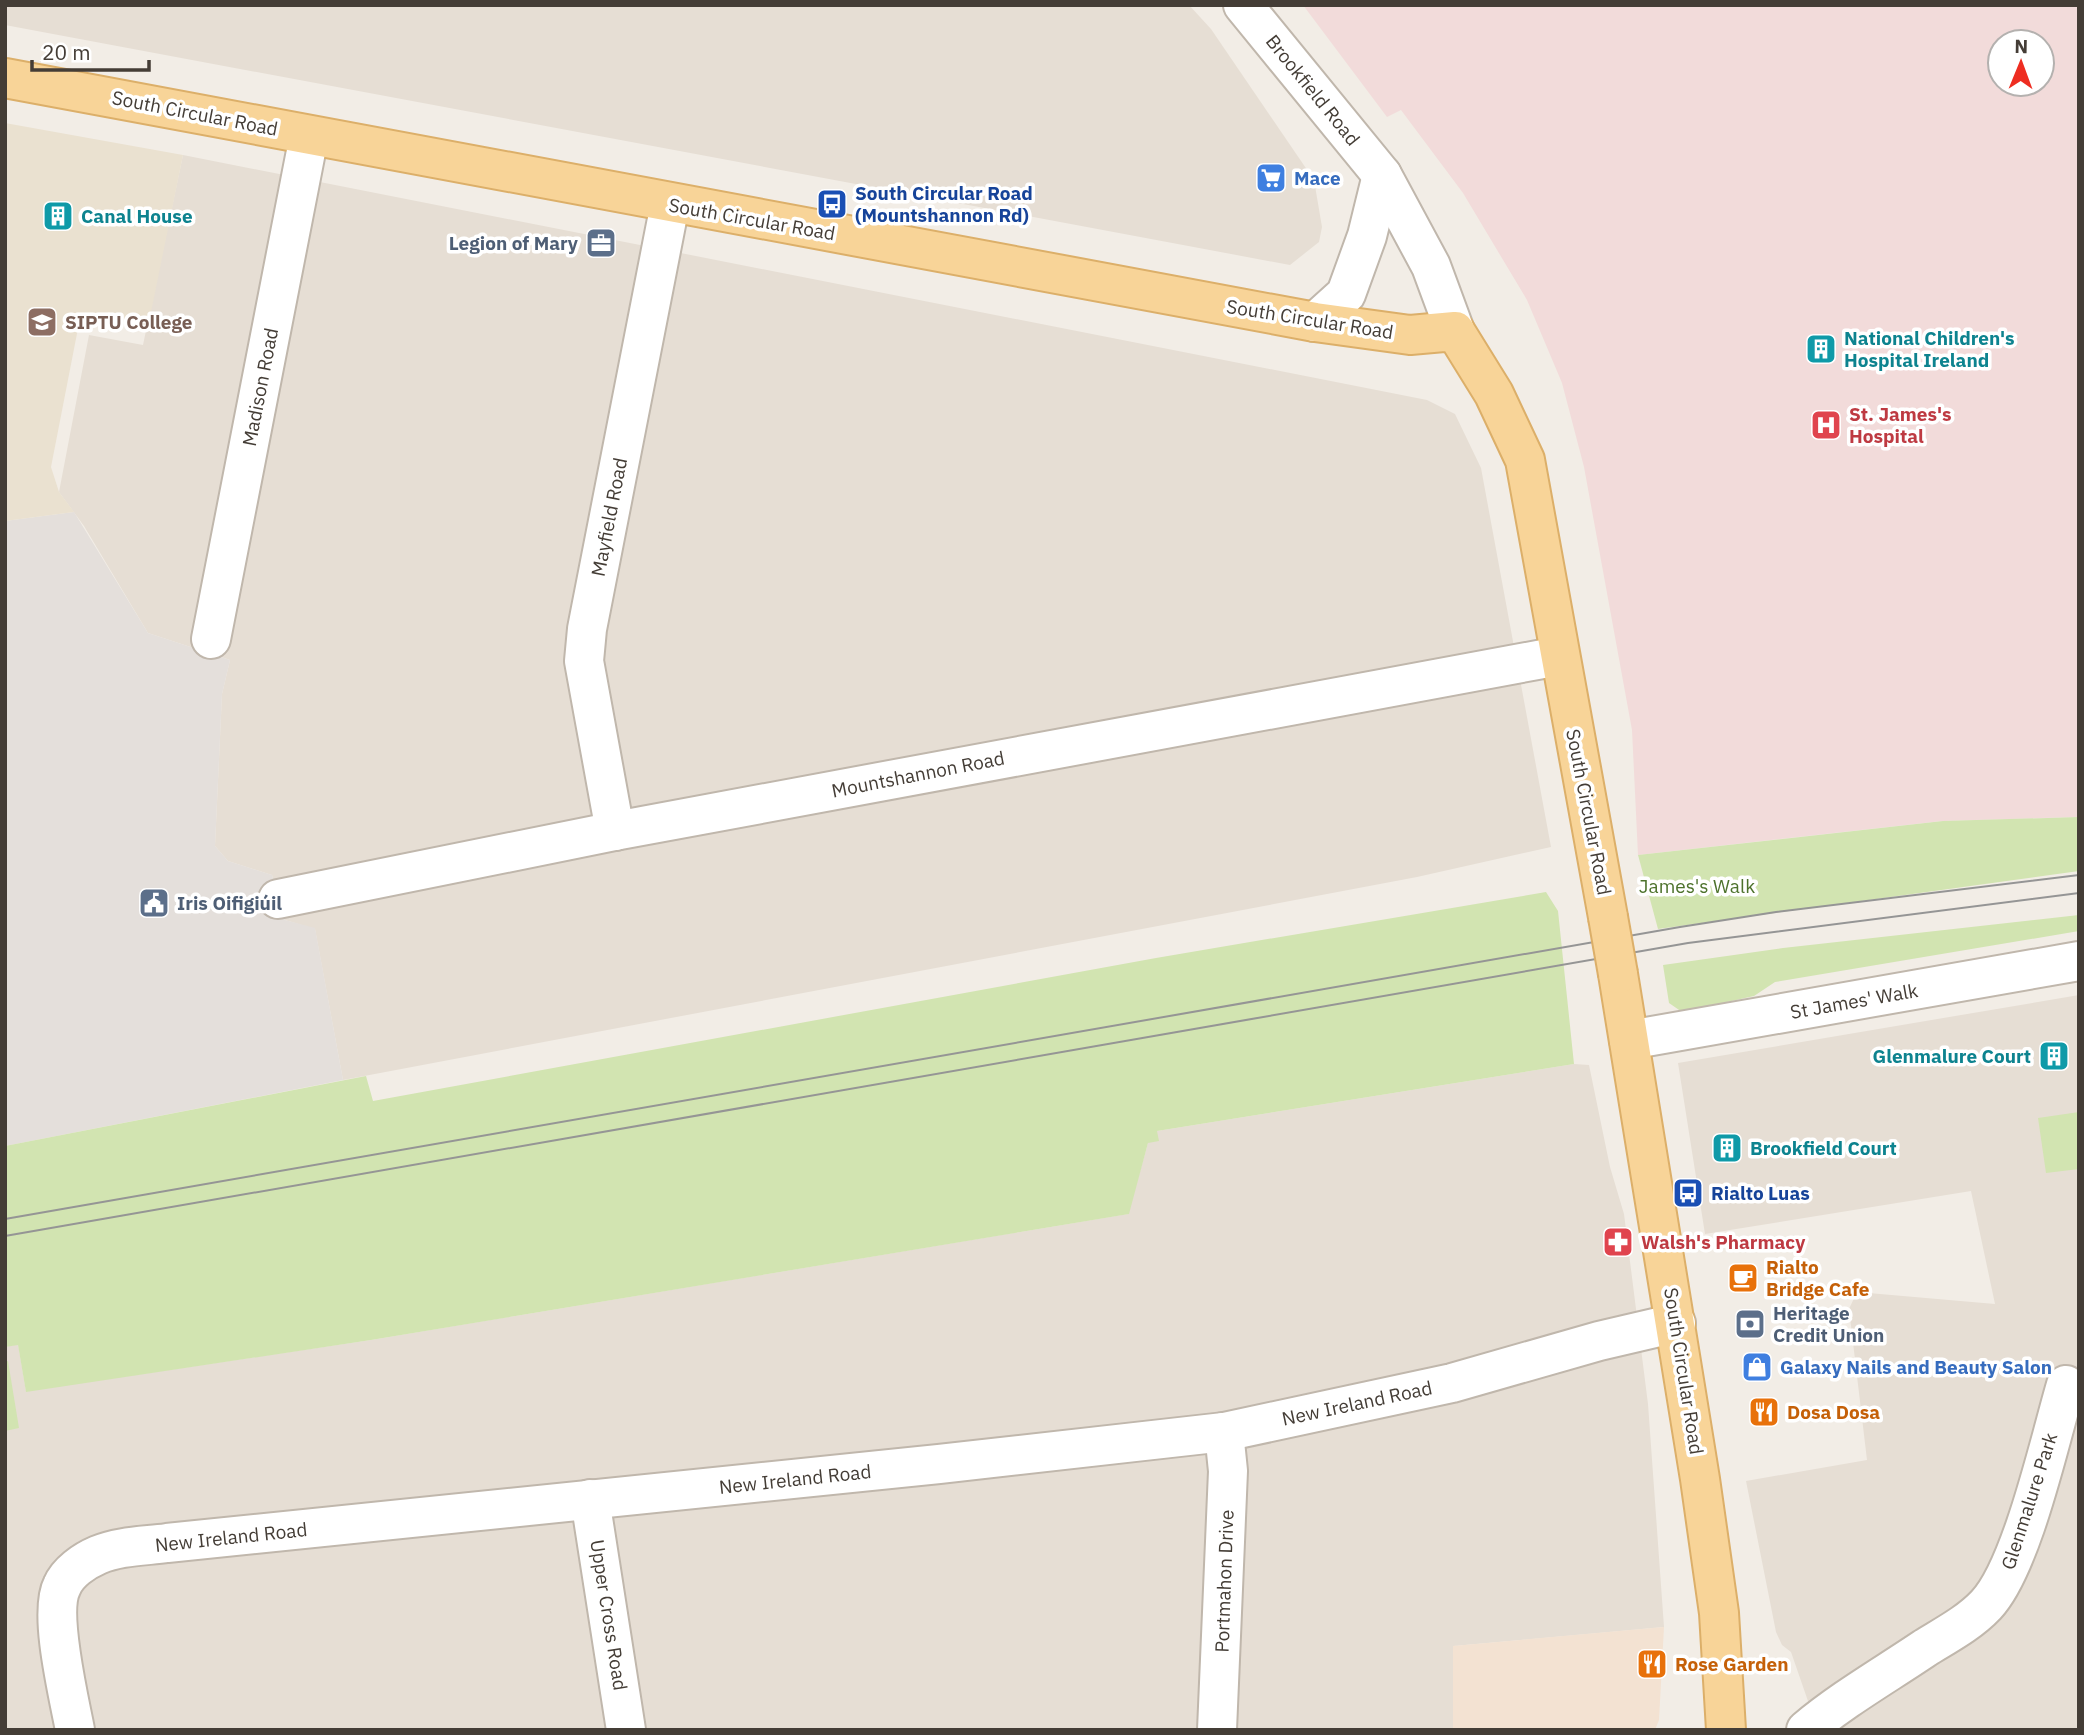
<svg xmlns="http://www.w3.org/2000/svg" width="2084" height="1735" font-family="'IBM Plex Sans',sans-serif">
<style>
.residential{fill:#e6ded4}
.commercial{fill:#f3e2d2}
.industrial{fill:#e4dfdb}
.education{fill:#eae1d0}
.medical{fill:#f2dbda;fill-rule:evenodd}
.green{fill:#d2e4b1}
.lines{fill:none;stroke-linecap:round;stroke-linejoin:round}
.minor-casing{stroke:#c0b7ac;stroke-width:42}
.major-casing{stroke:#dcaf69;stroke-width:42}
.minor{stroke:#fff;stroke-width:38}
.major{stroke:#f8d498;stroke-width:38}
.tram{stroke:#959595;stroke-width:2}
.major-bridge-casing{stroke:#dcaf69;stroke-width:42;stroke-linecap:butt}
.major-bridge{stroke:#f8d498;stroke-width:38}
.labels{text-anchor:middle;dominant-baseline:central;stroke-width:7;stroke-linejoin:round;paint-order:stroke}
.street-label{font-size:19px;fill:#443d36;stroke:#fff}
.shop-label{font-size:19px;font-weight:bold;fill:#366cbe;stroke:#fff;text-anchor:start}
.transit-label{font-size:19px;font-weight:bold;fill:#164399;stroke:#fff;text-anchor:start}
.culture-label{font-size:19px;font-weight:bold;fill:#0d838f;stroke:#fff;text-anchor:start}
.service-label{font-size:19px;font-weight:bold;fill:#4e5e75;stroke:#fff;text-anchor:start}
.education-label{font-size:19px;font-weight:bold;fill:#785e54;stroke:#fff;text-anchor:start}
.health-label{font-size:19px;font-weight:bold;fill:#be3a42;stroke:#fff;text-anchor:start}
.park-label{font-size:19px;fill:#4d722c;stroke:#fff}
.food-label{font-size:19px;font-weight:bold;fill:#c56008;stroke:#fff;text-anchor:start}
</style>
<rect width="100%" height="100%" fill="#f2ede6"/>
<g class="residential">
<path d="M 5,5 L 1189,5 L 1211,29 L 1314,180 L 1322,227 L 1319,242 L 1290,265 L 5,25 Z"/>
<path d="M 183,155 L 1427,400 L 1455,414 L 1481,468 L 1551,847 L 1417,877 L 343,1080 L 315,929 L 285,920 L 272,875 L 228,861 L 215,846 L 222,694 L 230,660 L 148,633 L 84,526 L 59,492 L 89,335 L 143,345 Z"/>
<path d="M 2079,995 L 2079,1730 L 1818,1730 L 1791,1652 L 1782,1645 L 1776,1632 L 1746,1481 L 1867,1460 L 1849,1309 L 1857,1292 L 1995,1304 L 1971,1191 L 1705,1234 L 1678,1063 Z"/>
<path d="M 1574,1064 L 1589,1065 L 1610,1167 L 1624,1214 L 1648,1404 L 1664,1627 L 1454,1646 L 1453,1730 L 5,1730 L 5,1347 L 18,1344 L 26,1391 L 371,1340 L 1128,1214 L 1148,1143 L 1157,1131 Z"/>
</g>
<path class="commercial" d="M 1664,1627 L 1659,1720 L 1655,1730 L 1453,1730 L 1453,1646 Z"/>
<path class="industrial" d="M 74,512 L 148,633 L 230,660 L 222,694 L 215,846 L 228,861 L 272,875 L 285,920 L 315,928 L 343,1080 L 5,1146 L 5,521 Z"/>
<path class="education" d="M 5,123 L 183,155 L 148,327 L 81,313 L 51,467 L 59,492 L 74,512 L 5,521 Z"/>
<path class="medical" d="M 1303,5 L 2079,5 L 2079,817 L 1942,821 L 1638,855 L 1632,730 L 1584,467 L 1562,383 L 1527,300 L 1463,193 L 1401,110 L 1387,117 ZM 2000,42 L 2042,42 L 2042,84 L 2000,84 Z"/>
<g class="green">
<path d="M 2079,817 L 2079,871 L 1658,929 L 1638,855 L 1943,821 Z"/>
<path d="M 1546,892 L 1558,911 L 1574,1064 L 1157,1131 L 1159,1141 L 1148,1143 L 1129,1214 L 371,1340 L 26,1392 L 18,1345 L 5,1347 L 5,1146 L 366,1076 L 373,1101 L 1156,958 Z"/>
<path d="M 2079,915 L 2079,931 L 1775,982 L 1754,996 L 1682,1012 L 1669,1003 L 1663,965 L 1783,948 Z"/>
<path d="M 2079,1112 L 2079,1169 L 2046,1173 L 2038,1118 Z"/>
<path d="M 8,1361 L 19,1428 L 5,1431 L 5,1362 Z"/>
</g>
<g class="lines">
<g class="minor-casing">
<g id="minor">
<path d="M 1243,5 L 1382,175 L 1431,266 L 1455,331"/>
<path d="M 1315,322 L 1346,294 L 1367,236 L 1382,175"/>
<path d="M 211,639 L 309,136"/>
<path d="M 615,831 L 584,661 L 587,629 L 670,204"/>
<path d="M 278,899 L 615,831 L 1559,656"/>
<path d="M 1629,1040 L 2079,961"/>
<path d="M 590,1499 L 626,1730"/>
<path d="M 75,1730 C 69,1698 48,1613 62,1586 C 68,1572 84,1561 98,1555 C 119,1546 145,1546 167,1543 L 939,1464 L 1224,1432 L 1452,1383 L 1599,1341 L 1676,1323"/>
<path d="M 1217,1730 L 1228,1471 L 1224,1432"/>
<path d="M 1806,1730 C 1843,1699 1885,1675 1925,1648 C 1946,1635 1969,1623 1986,1605 C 2022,1567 2050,1439 2066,1385"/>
</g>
</g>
<g class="major-casing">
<g id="major">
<path d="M 5,78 L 1315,322 L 1410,335 L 1455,331 L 1494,394 L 1525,460 L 1608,917"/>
<path d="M 1618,974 L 1700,1479 L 1719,1613 L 1726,1730"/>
</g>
</g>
<use href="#minor" class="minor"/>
<use href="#major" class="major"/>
<g class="tram">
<path d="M 5,1219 L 1680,927 L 1776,912 L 2079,875"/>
<path d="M 5,1236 L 1688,943 L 2079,893"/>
</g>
<g class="major-bridge-casing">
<path id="major-bridge" d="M 1608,917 L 1618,974"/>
</g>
<use href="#major-bridge" class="major-bridge"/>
</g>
<defs>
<g id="supermarket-square" transform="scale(1.575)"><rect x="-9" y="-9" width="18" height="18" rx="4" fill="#3f7fe0" stroke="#fff"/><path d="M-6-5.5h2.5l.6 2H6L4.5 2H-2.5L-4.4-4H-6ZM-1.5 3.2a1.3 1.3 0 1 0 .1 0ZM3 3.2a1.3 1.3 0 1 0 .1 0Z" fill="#fff"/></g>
<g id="bus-square" transform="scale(1.575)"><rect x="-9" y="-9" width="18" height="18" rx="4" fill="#1a4fb4" stroke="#fff"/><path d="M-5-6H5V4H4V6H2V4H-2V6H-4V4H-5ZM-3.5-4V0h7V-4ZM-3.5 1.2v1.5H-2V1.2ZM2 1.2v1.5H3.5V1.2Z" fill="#fff"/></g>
<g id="building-square" transform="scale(1.575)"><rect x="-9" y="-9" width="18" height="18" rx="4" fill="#0f9aa8" stroke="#fff"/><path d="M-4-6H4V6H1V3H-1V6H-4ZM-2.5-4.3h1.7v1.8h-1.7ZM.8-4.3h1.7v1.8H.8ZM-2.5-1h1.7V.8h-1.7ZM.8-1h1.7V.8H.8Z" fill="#fff"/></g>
<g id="office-square" transform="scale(1.575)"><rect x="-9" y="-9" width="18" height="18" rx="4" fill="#5c6f8a" stroke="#fff"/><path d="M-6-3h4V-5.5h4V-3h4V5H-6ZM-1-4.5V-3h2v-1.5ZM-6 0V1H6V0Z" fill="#fff"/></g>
<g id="university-square" transform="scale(1.575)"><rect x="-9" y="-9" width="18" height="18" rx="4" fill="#8d6e63" stroke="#fff"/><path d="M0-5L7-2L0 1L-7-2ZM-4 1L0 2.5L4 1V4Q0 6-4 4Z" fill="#fff"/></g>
<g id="hospital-square" transform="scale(1.575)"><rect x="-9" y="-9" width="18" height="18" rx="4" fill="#e0444e" stroke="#fff"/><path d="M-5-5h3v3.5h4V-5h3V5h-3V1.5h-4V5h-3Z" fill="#fff"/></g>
<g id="civic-square" transform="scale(1.575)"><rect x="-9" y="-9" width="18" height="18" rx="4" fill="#5c6f8a" stroke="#fff"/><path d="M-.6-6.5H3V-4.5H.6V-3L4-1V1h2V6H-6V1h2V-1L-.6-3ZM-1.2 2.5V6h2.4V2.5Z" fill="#fff"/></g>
<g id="pharmacy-square" transform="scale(1.575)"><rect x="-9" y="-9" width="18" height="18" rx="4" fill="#e0444e" stroke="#fff"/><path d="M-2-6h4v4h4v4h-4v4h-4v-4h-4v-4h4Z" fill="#fff"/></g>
<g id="cafe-square" transform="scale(1.575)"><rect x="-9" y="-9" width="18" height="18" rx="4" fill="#e8710a" stroke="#fff"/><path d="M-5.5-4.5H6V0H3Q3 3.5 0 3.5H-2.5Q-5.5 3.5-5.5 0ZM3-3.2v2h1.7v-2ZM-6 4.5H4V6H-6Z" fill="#fff"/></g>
<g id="bank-square" transform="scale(1.575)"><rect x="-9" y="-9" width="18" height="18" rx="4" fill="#5c6f8a" stroke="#fff"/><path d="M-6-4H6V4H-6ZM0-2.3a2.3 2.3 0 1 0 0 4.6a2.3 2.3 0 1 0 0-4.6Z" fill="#fff"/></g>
<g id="shop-square" transform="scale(1.575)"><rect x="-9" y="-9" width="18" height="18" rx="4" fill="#3f7fe0" stroke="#fff"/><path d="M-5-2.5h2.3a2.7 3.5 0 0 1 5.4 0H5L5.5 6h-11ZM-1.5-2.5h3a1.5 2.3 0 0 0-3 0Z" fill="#fff"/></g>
<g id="restaurant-square" transform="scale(1.575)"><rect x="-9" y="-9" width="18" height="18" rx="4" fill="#e8710a" stroke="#fff"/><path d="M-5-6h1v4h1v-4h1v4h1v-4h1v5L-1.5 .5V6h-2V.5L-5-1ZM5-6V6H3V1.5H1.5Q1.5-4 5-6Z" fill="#fff"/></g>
</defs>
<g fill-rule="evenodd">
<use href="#supermarket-square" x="1271" y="178"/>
<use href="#bus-square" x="832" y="204"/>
<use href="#building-square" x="58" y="216"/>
<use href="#office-square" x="601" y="243"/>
<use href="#university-square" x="42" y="322"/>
<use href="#building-square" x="1821" y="349"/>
<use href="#hospital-square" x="1826" y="425"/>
<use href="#civic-square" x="154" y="903"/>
<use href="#building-square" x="2054" y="1056"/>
<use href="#building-square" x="1727" y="1148"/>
<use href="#bus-square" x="1688" y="1193"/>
<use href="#pharmacy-square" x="1618" y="1242"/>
<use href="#cafe-square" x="1743" y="1278"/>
<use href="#bank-square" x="1750" y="1324"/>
<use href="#shop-square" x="1757" y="1367"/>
<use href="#restaurant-square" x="1764" y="1412"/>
<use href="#restaurant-square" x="1652" y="1664"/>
</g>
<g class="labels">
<g class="street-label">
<text transform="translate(1313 90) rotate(51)">Brookfield Road</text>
<text transform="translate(195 113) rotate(11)">South Circular Road</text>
<text transform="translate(752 219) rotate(10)">South Circular Road</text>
<text transform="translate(1310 319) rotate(9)">South Circular Road</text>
<text transform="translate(260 387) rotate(-79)">Madison Road</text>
<text transform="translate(609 517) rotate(-79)">Mayfield Road</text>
<text transform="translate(918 774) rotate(-11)">Mountshannon Road</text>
<text transform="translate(1589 812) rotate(79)">South Circular Road</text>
<text transform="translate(1854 1001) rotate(-10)">St James' Walk</text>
<text transform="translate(1684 1371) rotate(81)">South Circular Road</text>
<text transform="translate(1357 1403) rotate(-12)">New Ireland Road</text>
<text transform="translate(795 1479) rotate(-6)">New Ireland Road</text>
<text transform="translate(2029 1501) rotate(-72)">Glenmalure Park</text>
<text transform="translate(231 1537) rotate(-6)">New Ireland Road</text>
<text transform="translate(1224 1581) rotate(-88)">Portmahon Drive</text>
<text transform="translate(609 1615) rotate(81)">Upper Cross Road</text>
</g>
<g class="shop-label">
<text x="1294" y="178">Mace</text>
<text x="1780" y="1367">Galaxy Nails and Beauty Salon</text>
</g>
<g class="transit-label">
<text x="855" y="193">South Circular Road<tspan x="855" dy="22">(Mountshannon Rd)</tspan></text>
<text x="1711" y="1193">Rialto Luas</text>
</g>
<g class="culture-label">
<text x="81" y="216">Canal House</text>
<text x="1844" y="338">National Children's<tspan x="1844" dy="22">Hospital Ireland</tspan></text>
<text x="2031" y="1056" text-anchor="end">Glenmalure Court</text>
<text x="1750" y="1148">Brookfield Court</text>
</g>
<g class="service-label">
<text x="578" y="243" text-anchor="end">Legion of Mary</text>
<text x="177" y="903">Iris Oifigiúil</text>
<text x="1773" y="1313">Heritage<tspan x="1773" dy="22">Credit Union</tspan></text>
</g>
<g class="education-label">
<text x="65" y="322">SIPTU College</text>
</g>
<g class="health-label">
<text x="1849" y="414">St. James's<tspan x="1849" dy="22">Hospital</tspan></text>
<text x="1641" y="1242">Walsh's Pharmacy</text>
</g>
<g class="park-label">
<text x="1697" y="886">James's Walk</text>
</g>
<g class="food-label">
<text x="1766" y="1267">Rialto<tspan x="1766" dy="22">Bridge Cafe</tspan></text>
<text x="1787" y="1412">Dosa Dosa</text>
<text x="1675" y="1664">Rose Garden</text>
</g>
</g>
<rect width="2084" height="1735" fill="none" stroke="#443d36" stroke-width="14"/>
<g transform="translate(2021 63) rotate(1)"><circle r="33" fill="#ffffff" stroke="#b4b1af" stroke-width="2"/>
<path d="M0-5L12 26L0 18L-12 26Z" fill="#ee2d21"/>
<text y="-10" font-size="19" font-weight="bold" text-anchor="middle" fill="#443d36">N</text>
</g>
<path d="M32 60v10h117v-10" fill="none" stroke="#443d36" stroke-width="3.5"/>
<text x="42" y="60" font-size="21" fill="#443d36" stroke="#ffffff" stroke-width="5" paint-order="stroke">20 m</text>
</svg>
